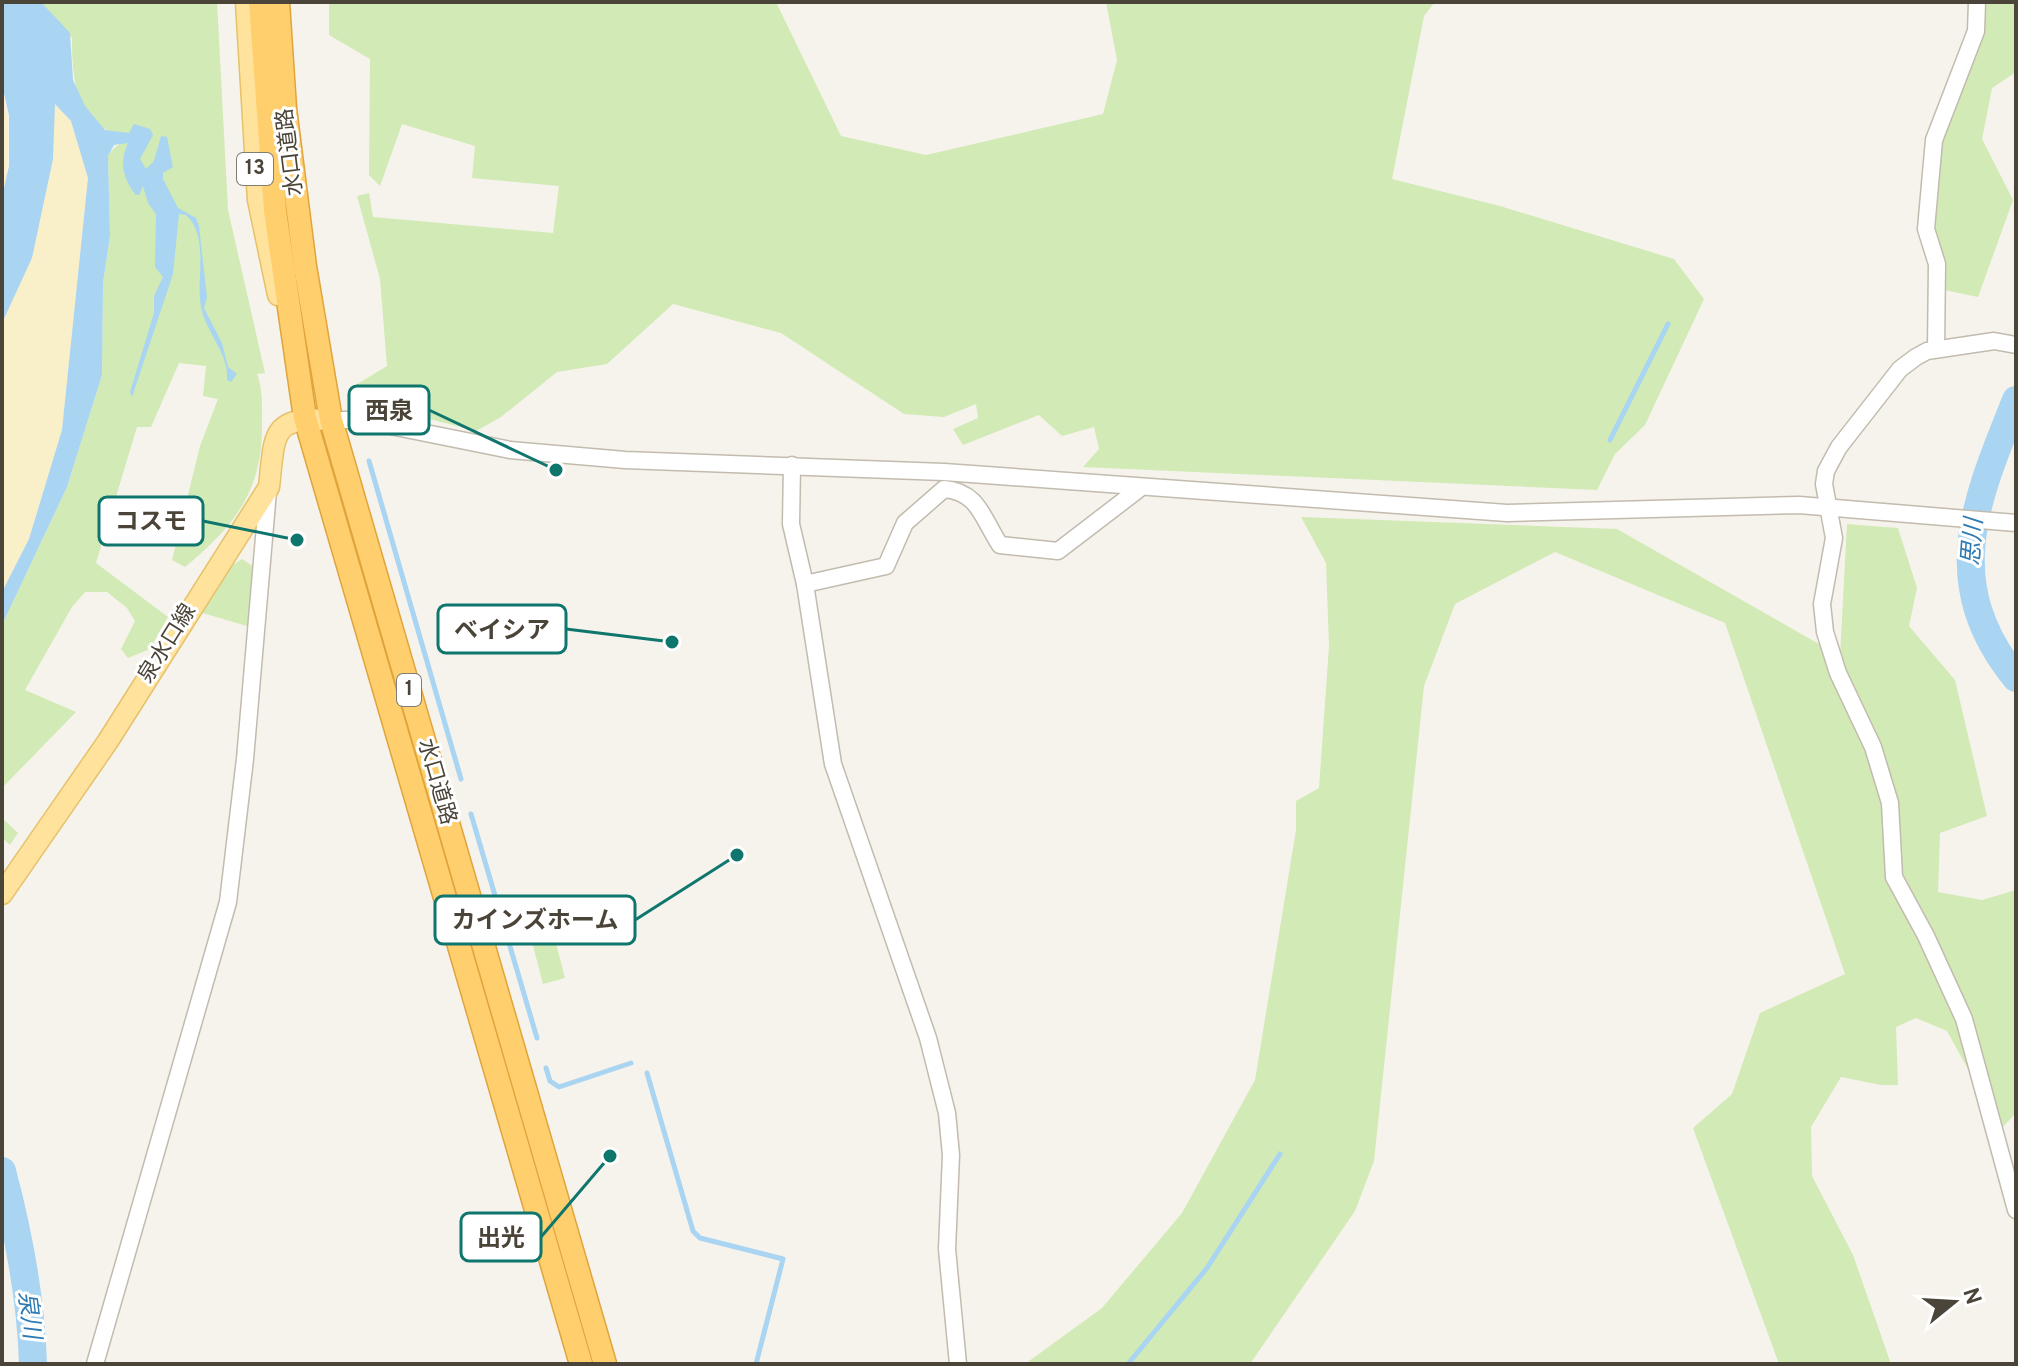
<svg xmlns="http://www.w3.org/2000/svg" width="2018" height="1366" font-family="Overpass,'Noto Sans JP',sans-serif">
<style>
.green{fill:#d2eab5}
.sand{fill:#f9efc9}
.water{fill:#a9d4f2}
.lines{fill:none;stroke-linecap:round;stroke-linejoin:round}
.stream{stroke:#a9d4f2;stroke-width:5}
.river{stroke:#a9d4f2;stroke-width:28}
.minor-casing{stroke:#c2bbae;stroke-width:19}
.major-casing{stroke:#e6c16a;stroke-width:23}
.highway-casing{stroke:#e0a43c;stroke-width:25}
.minor{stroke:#fff;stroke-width:16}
.major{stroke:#ffe39c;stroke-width:20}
.highway{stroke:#ffcf6e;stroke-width:22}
.labels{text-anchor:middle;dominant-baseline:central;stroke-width:6;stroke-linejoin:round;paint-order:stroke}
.shield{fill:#fff;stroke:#817c74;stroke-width:2}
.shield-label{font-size:20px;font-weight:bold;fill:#4b4439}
.street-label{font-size:22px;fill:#4b4439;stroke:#fff}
.water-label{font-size:24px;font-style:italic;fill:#2e7ab2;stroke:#fff}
.leader{fill:none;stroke:#0f766e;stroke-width:3}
.callout-dot{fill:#0f766e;stroke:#fff;stroke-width:3}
.callout{fill:#fff;stroke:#0f766e;stroke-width:3}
.callout-label{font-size:24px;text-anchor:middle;font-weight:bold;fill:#4b4439}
</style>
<rect width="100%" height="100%" fill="#f6f3ec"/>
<g class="green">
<path d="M 41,2 L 217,2 L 228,210 L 265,373 L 257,374 C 263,390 262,406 262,423 C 263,490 235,526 185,567 L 172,560 L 200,446 L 218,399 L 203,396 L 206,366 L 179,363 L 151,427 L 137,427 L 96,563 L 168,617 L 150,649 L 128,658 L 121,649 L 135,621 L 127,608 L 107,592 L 85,592 L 72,607 L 25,690 L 76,712 L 2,788 L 2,625 L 67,487 L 102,375 L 103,283 L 110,236 L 108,156 C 114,145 124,144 129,134 C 122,132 111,133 105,129 C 73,114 72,67 72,38 Z"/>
<path d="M 329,2 L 776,2 L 841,136 L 926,155 L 1103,114 L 1117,60 L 1106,2 L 1435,2 L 1424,16 L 1392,179 L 1500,206 L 1674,259 L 1704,299 L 1645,425 L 1615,454 L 1597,490 L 1083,467 L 1099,449 L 1094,427 L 1062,436 L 1039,415 L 963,445 L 953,429 L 978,418 L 976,404 L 944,417 L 904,414 L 781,333 L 673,304 L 607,364 L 557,372 L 501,417 L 476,431 L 367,403 L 349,389 L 387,366 L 380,279 L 357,196 L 369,193 L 373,217 L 553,233 L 559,186 L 472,178 L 475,146 L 402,124 L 380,186 L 369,175 L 370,59 L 329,35 Z"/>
<path d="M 1981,2 L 2016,2 L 2016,72 L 1992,88 L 1982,139 L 2013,200 L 1978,297 L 1944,290 L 1935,225 L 1942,135 Z"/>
<path d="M 1301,517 L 1617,529 L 1840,656 L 1847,524 L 1898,528 L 1917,588 L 1909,626 L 1955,680 L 1987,816 L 1940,833 L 1938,892 L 1982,900 L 2016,890 L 2016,1113 L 2001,1129 L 1947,1031 L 1916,1018 L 1896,1027 L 1898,1085 L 1881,1085 L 1841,1077 L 1811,1127 L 1812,1176 L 1853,1255 L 1891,1364 L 1779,1364 L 1693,1128 L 1732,1094 L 1760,1013 L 1845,974 L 1725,623 L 1555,552 L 1455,604 L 1424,686 L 1374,1161 L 1355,1211 L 1250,1364 L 1025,1364 L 1102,1308 L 1182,1213 L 1255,1080 L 1296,830 L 1296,801 L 1319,788 L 1329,646 L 1326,563 Z"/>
<path d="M 242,559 L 257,569 L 247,626 L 199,612 L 222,572 Z"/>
<path d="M 2,818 L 18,833 L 10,845 L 2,838 Z"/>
<path d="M 553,932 L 565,978 L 543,984 L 531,938 Z"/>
</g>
<g class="sand">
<path d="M 2,85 C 10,124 11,159 2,197 Z"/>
<path d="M 54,103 L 71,121 L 88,178 L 62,430 L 29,539 L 2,592 L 2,323 L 32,258 L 53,159 Z"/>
</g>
<path class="water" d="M 2,2 L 41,2 L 70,33 L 73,80 L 85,106 L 105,130 L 129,133 L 134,124 L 150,129 L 153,135 L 140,159 L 146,169 L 154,161 L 161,136 L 167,137 L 173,167 L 163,173 L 163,179 L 178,208 L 196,218 L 199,226 L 207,297 L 204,308 L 222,343 L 228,367 L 237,374 L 231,382 L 227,380 C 229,354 208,335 202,311 C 194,282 211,238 186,215 L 179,214 L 173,274 L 132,397 L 130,392 L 154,313 L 154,296 L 163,277 L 155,267 L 156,214 L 148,203 L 143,186 L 139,195 L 136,195 C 123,179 119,162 128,143 L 114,145 L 108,156 L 110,236 L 103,283 L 102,375 L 67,487 L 2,625 L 2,592 L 29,539 L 62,430 L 88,178 L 71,121 L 55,104 L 53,159 L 32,258 L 2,323 L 2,197 L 9,166 L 9,115 L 2,85 Z"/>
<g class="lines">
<g class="stream">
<path d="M 1610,440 L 1668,324"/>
<path d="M 369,461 L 461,779"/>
<path d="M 471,814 L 537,1038"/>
<path d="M 546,1068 L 550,1081 L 559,1087 L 631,1063"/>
<path d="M 647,1073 L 693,1231 L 700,1238 L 783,1259 L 756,1364"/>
<path d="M 1128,1364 L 1207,1268 L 1280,1154"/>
</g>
<g class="river">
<path d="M 2016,400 C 1975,502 1939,583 2016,678"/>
<path d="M 2,1171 C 19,1235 31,1298 33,1364"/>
</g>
<g class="minor-casing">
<g id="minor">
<path d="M 2016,345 L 1994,341 L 1927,351 L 1916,357 L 1900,369 L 1839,447 L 1826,471 L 1824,484 L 1834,538 L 1822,604 L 1825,632 L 1838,673 L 1873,747 L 1890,803 L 1894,877 L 1926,936 L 1964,1019 L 2016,1210"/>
<path d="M 1936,349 L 1937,264 L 1926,229 L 1934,140 L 1976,31 L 1977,2"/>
<path d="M 331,420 L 361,420 L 510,450 L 625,460 L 944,472 L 1507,513 L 1799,505 L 2016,523"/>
<path d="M 792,465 L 791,524 L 805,584 L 833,764 L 928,1038 L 947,1113 L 951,1155 L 947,1249 L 958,1364"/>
<path d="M 805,584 L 886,566 L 905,523 L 944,489 C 979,492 982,518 1000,545 L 1058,551 L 1139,489"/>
<path d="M 95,1364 L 228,902 L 245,759 L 268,491"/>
</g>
</g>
<g class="major-casing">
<g id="major">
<path d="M 246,2 L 258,200 L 278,295"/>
<path d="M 2,894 L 108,741 L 269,487 C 275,434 270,416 331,420"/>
</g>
</g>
<g class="highway-casing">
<g id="highway">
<path d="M 260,2 L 275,211 L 305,418 L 581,1364"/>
<path d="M 278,2 L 285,108 L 305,266 L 331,420 L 605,1364"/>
</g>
</g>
<use href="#minor" class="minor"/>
<use href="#major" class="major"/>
<use href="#highway" class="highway"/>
</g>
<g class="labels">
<g class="shield">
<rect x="237" y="153" width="36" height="32" rx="6"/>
<rect x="397" y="674" width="24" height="32" rx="6"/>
</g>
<g class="shield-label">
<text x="255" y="169">13</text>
<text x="409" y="690">1</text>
</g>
<g class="street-label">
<text transform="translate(291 152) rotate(-97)">水口道路</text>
<text transform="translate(168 644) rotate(-58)">泉水口線</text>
<text transform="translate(436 782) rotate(74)">水口道路</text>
</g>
<g class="water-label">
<text transform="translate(1974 542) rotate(-86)">思川</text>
<text transform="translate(28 1315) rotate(83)">泉川</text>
</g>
</g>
<path class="leader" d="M556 470L429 410M297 540L203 521M672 642L566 629M737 855L635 920M610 1156L541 1237"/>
<g class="callout-dot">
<circle cx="556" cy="470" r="8"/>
<circle cx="297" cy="540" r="8"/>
<circle cx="672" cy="642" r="8"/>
<circle cx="737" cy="855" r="8"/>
<circle cx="610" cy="1156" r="8"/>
</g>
<g class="callout">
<rect x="349" y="386" width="80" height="48" rx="8"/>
<rect x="99" y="497" width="104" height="48" rx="8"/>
<rect x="438" y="605" width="128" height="48" rx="8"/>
<rect x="435" y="896" width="200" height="48" rx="8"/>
<rect x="461" y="1213" width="80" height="48" rx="8"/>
</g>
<g class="callout-label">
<text x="389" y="419">西泉</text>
<text x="151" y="529">コスモ</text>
<text x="502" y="638">ベイシア</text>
<text x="535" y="928">カインズホーム</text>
<text x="501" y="1246">出光</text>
</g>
<rect width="2018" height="1366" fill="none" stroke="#4b4439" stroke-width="8"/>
<g transform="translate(1954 1302) rotate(72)" stroke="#ffffff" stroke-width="6" paint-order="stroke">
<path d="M0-6L14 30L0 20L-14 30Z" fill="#4b4439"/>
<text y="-12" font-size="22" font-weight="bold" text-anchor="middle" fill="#4b4439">N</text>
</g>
</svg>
